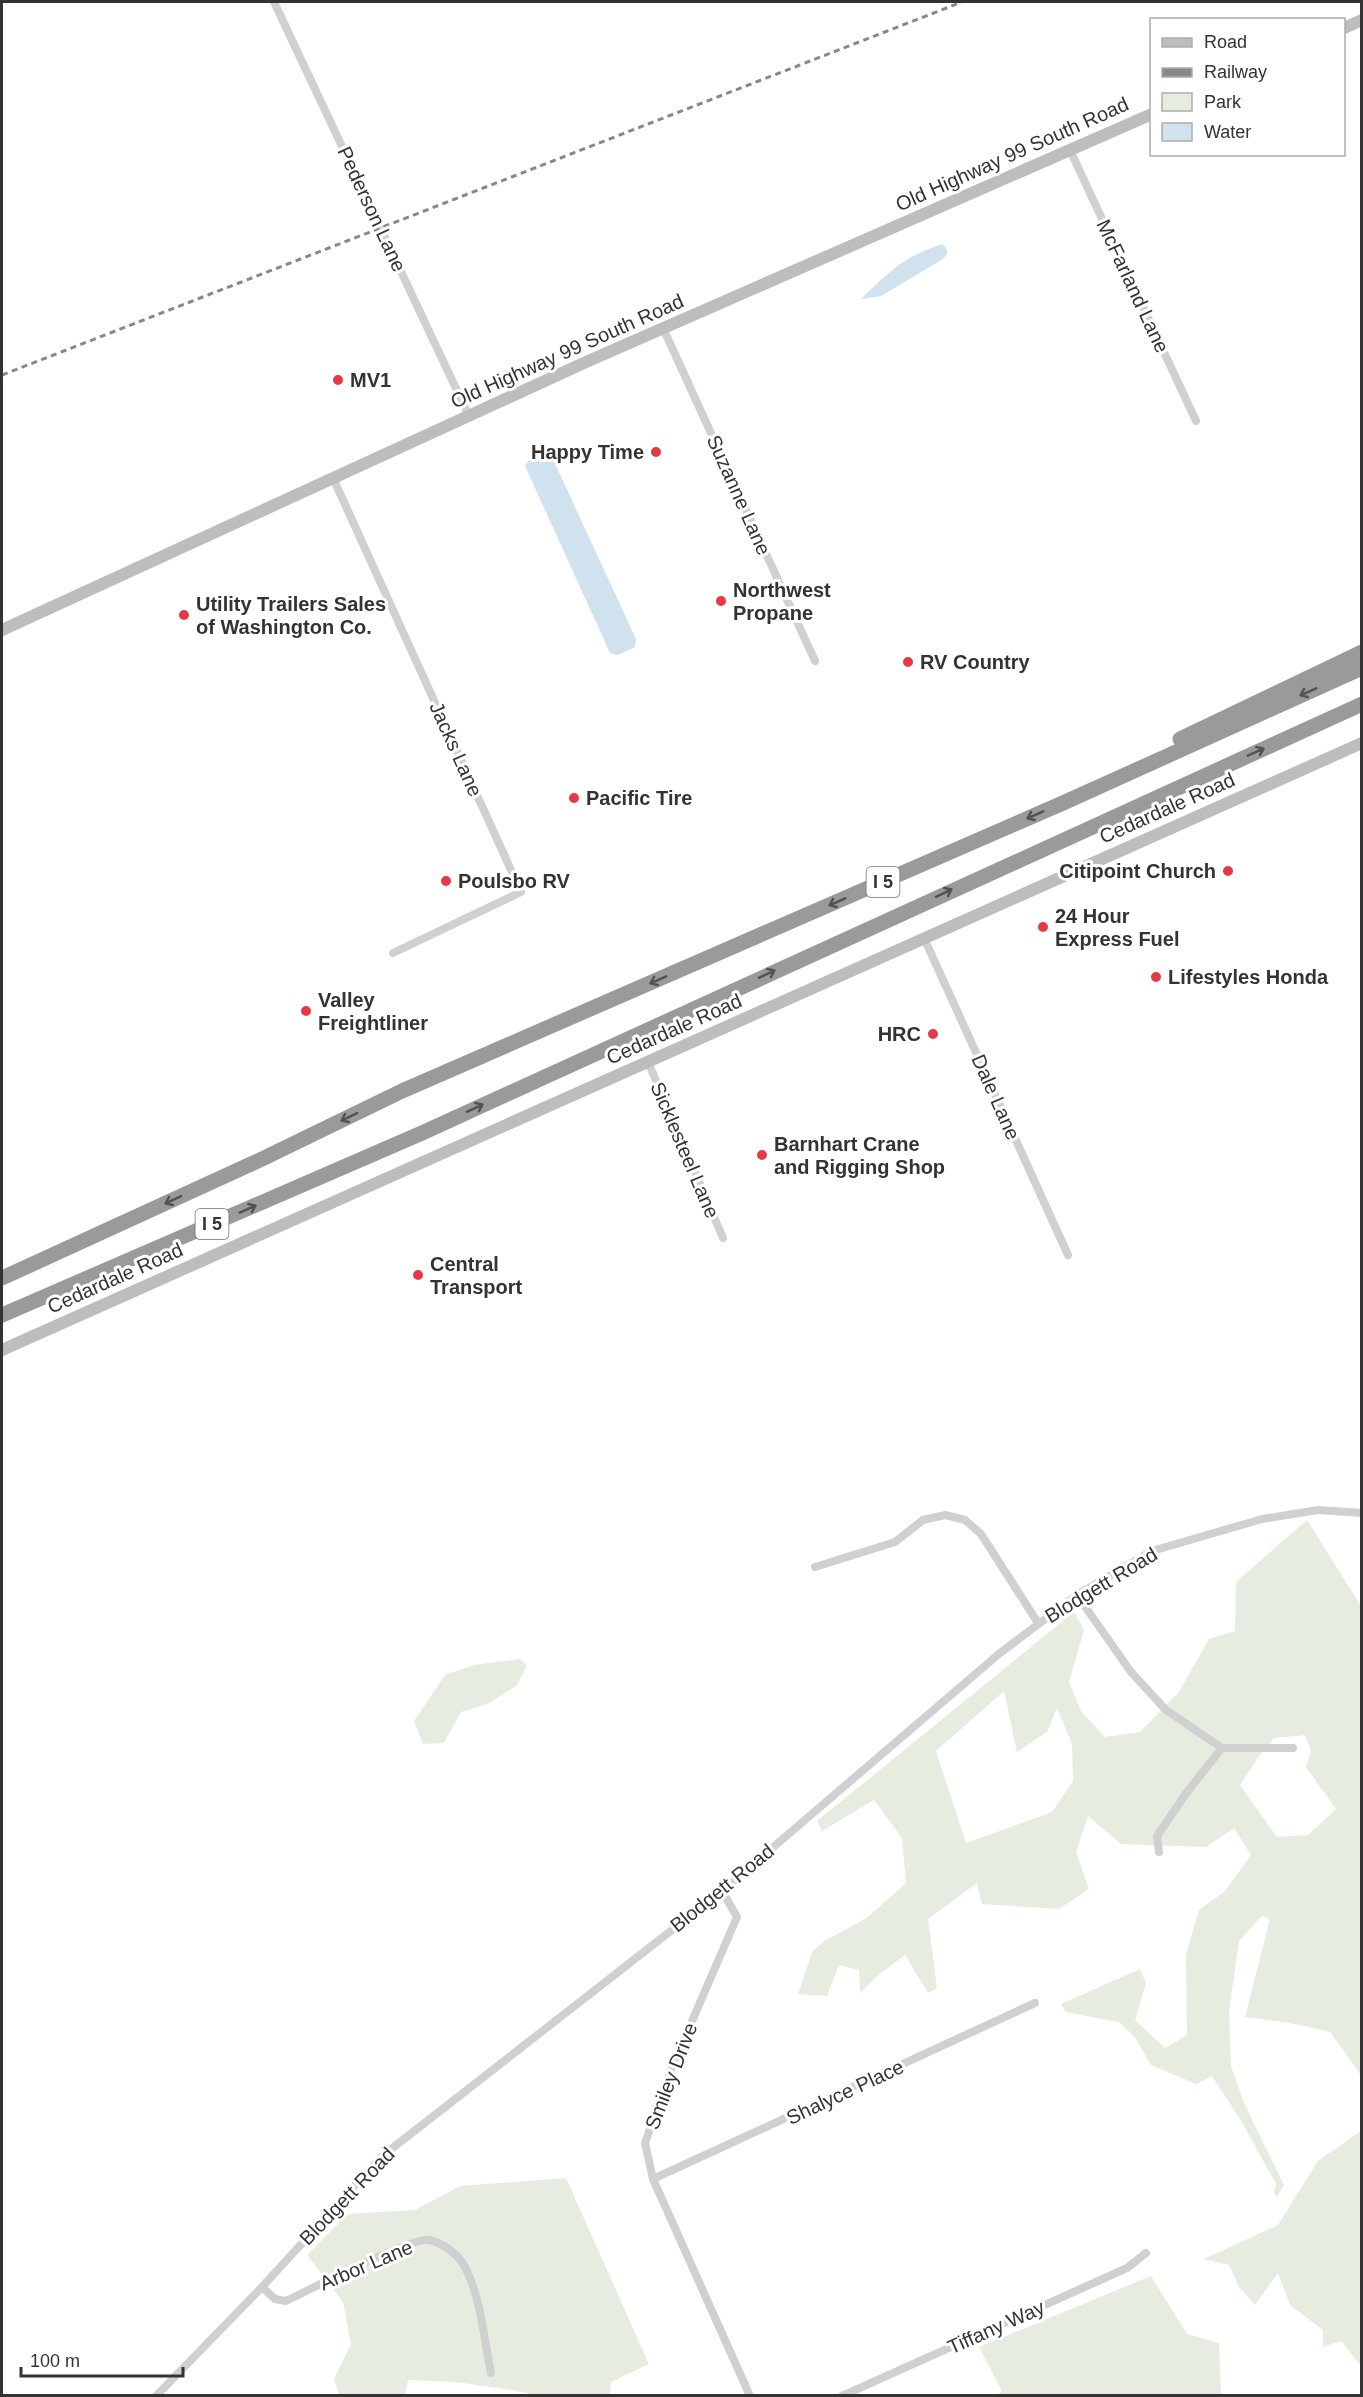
<svg xmlns="http://www.w3.org/2000/svg" width="1363" height="2397" font-family="Helvetica,sans-serif">
<style>
.green{fill:#e6ecdf;fill-rule:evenodd}
.water{fill:#cfe2ee}
.lines{fill:none;stroke-linecap:round;stroke-linejoin:round}
.street{stroke:#d0d0d0;stroke-width:8}
.secondary{stroke:#bdbdbd;stroke-width:12}
.highway{stroke:#9a9a9a;stroke-width:15}
.rail{stroke:#888;stroke-width:3;stroke-dasharray:6 4.5;stroke-linecap:butt}
.oneway{stroke:#525252}
.poi-dot{fill:#e63946;stroke:#fff;stroke-width:2}
.labels{text-anchor:middle;dominant-baseline:central;stroke-width:6;stroke-linejoin:round;paint-order:stroke}
.shield{fill:#fff;stroke:#707070;stroke-width:1.5}
.shield-label{font-size:18px;font-weight:bold;fill:#333}
.street-label{font-size:20px;fill:#333;stroke:#fff}
.poi-label{font-size:20px;font-weight:bold;fill:#333;stroke:#fff;text-anchor:start}
</style>
<rect width="100%" height="100%" fill="#fff"/>
<g class="green">
<path d="M 1307,1520 L 1361,1606 L 1362,2077 L 1330,2032 L 1290,2023 L 1245,2017 L 1270,1919 L 1262,1916 L 1239,1941 L 1229,2011 L 1231,2066 L 1244,2103 L 1284,2185 L 1277,2197 L 1274,2193 L 1276,2184 L 1240,2119 L 1212,2076 L 1196,2084 L 1151,2065 L 1135,2037 L 1119,2022 L 1066,2012 L 1061,2004 L 1140,1969 L 1146,1983 L 1135,2020 L 1165,2048 L 1187,2035 L 1186,1955 L 1199,1910 L 1225,1891 L 1251,1855 L 1234,1828 L 1206,1847 L 1121,1844 L 1088,1816 L 1076,1852 L 1089,1889 L 1059,1909 L 982,1904 L 977,1883 L 928,1919 L 937,1988 L 928,1993 L 905,1955 L 877,1976 L 860,1993 L 859,1970 L 839,1965 L 827,1996 L 798,1994 L 812,1952 L 823,1942 L 868,1917 L 906,1883 L 902,1838 L 874,1800 L 822,1831 L 817,1821 L 1074,1612 L 1084,1630 L 1069,1682 L 1081,1711 L 1105,1737 L 1140,1732 L 1179,1692 L 1209,1639 L 1235,1631 L 1236,1582 ZM 1004,1691 L 1017,1752 L 1047,1732 L 1057,1708 L 1072,1744 L 1073,1781 L 1052,1812 L 966,1843 L 936,1751 ZM 1305,1735 L 1311,1751 L 1306,1767 L 1336,1809 L 1308,1835 L 1277,1837 L 1240,1785 L 1260,1755 L 1274,1738 Z"/>
<path d="M 520,1659 L 527,1666 L 516,1686 L 488,1704 L 461,1712 L 444,1743 L 423,1744 L 414,1721 L 445,1675 L 474,1665 Z"/>
<path d="M 1361,2131 L 1361,2366 L 1341,2341 L 1323,2347 L 1323,2330 L 1290,2305 L 1278,2273 L 1255,2305 L 1239,2287 L 1229,2265 L 1204,2259 L 1278,2225 L 1318,2161 Z"/>
<path d="M 566,2178 L 649,2364 L 611,2382 L 610,2395 L 535,2395 L 512,2390 L 456,2382 L 408,2380 L 405,2395 L 339,2395 L 334,2379 L 351,2344 L 343,2302 L 307,2255 L 348,2214 L 415,2210 L 460,2186 Z"/>
<path d="M 1151,2276 L 1187,2334 L 1219,2343 L 1221,2395 L 997,2395 L 1002,2391 L 979,2347 Z"/>
</g>
<g class="water">
<path d="M 942,244 L 947,249 L 947,254 L 943,259 L 881,296 L 861,299 C 891,270 902,258 942,244 Z"/>
<path d="M 544,450 L 551,455 L 636,639 L 635,647 L 618,655 L 610,653 L 525,466 L 530,458 Z"/>
</g>
<g class="lines">
<g class="street">
<path d="M 274,2 L 469,416"/>
<path d="M 1070,150 L 1196,421"/>
<path d="M 663,328 L 815,661"/>
<path d="M 333,478 L 521,892 L 393,953"/>
<path d="M 924,938 L 1068,1255"/>
<path d="M 648,1062 L 723,1238"/>
<path d="M 815,1567 L 895,1542 L 923,1520 L 945,1515 L 965,1520 L 981,1534 L 1038,1623"/>
<path d="M 1077,1595 L 1131,1672 L 1166,1710 L 1222,1748 L 1293,1748"/>
<path d="M 1159,1852 L 1157,1836 L 1187,1792 L 1222,1748"/>
<path d="M 722,1891 L 737,1917 L 670,2072 L 645,2143 L 653,2179 L 750,2396"/>
<path d="M 653,2179 L 1035,2003"/>
<path d="M 262,2287 L 275,2299 L 286,2301 C 309,2290 410,2237 429,2240 C 443,2243 458,2254 465,2267 C 481,2298 484,2339 491,2373"/>
<path d="M 156,2396 L 262,2287 L 381,2157 L 722,1891 L 1000,1653 L 1077,1595 L 1152,1551 L 1262,1519 L 1318,1510 L 1362,1513"/>
<path d="M 842,2396 L 1127,2268 L 1146,2253"/>
</g>
<g class="secondary">
<path d="M 1344,28 L 1362,20"/>
<path d="M 2,630 L 586,362 L 1152,114"/>
<path d="M 2,1350 L 1362,743"/>
</g>
<g class="highway">
<path d="M 1180,739 L 1362,652"/>
<path d="M 2,1278 L 262,1159 L 402,1091 L 1063,803 L 1362,668"/>
<path d="M 2,1315 L 422,1133 L 1362,704"/>
</g>
<path class="rail" d="M 2,375 L 962,2"/>
</g>
<defs><path id="oneway-shaft" d="M-6 0H5M1.5-3L5.5 0L1.5 3" fill="none" stroke-width="1.6" stroke-linecap="round" stroke-linejoin="round" transform="scale(1.5)"/></defs>
<g class="oneway">
<use href="#oneway-shaft" transform="translate(1308 692) rotate(156)"/>
<use href="#oneway-shaft" transform="translate(1256 752) rotate(-24)"/>
<use href="#oneway-shaft" transform="translate(1035 815) rotate(156)"/>
<use href="#oneway-shaft" transform="translate(944 893) rotate(-25)"/>
<use href="#oneway-shaft" transform="translate(837 902) rotate(156)"/>
<use href="#oneway-shaft" transform="translate(767 974) rotate(-25)"/>
<use href="#oneway-shaft" transform="translate(658 980) rotate(156)"/>
<use href="#oneway-shaft" transform="translate(475 1108) rotate(-25)"/>
<use href="#oneway-shaft" transform="translate(349 1117) rotate(154)"/>
<use href="#oneway-shaft" transform="translate(173 1200) rotate(155)"/>
<use href="#oneway-shaft" transform="translate(248 1209) rotate(-24)"/>
</g>
<g class="poi-dot">
<circle cx="338" cy="380" r="6"/>
<circle cx="656" cy="452" r="6"/>
<circle cx="721" cy="601" r="6"/>
<circle cx="184" cy="615" r="6"/>
<circle cx="908" cy="662" r="6"/>
<circle cx="574" cy="798" r="6"/>
<circle cx="1228" cy="871" r="6"/>
<circle cx="446" cy="881" r="6"/>
<circle cx="1043" cy="927" r="6"/>
<circle cx="1156" cy="977" r="6"/>
<circle cx="306" cy="1011" r="6"/>
<circle cx="933" cy="1034" r="6"/>
<circle cx="762" cy="1155" r="6"/>
<circle cx="418" cy="1275" r="6"/>
</g>
<g class="labels">
<g class="shield">
<rect x="866.5" y="867" width="33" height="30" rx="4.5"/>
<rect x="195.5" y="1209" width="33" height="30" rx="4.5"/>
</g>
<g class="shield-label">
<text x="883" y="882">I 5</text>
<text x="212" y="1224">I 5</text>
</g>
<g class="street-label">
<text transform="translate(1012 154) rotate(-24)">Old Highway 99 South Road</text>
<text transform="translate(372 209) rotate(65)">Pederson Lane</text>
<text transform="translate(1133 286) rotate(65)">McFarland Lane</text>
<text transform="translate(567 351) rotate(-24)">Old Highway 99 South Road</text>
<text transform="translate(739 495) rotate(66)">Suzanne Lane</text>
<text transform="translate(456 749) rotate(66)">Jacks Lane</text>
<text transform="translate(1167 808) rotate(-24)">Cedardale Road</text>
<text transform="translate(674 1029) rotate(-24)">Cedardale Road</text>
<text transform="translate(996 1097) rotate(66)">Dale Lane</text>
<text transform="translate(685 1150) rotate(67)">Sicklesteel Lane</text>
<text transform="translate(115 1278) rotate(-24)">Cedardale Road</text>
<text transform="translate(1101 1585) rotate(-31)">Blodgett Road</text>
<text transform="translate(722 1888) rotate(-39)">Blodgett Road</text>
<text transform="translate(671 2076) rotate(-69)">Smiley Drive</text>
<text transform="translate(845 2092) rotate(-25)">Shalyce Place</text>
<text transform="translate(347 2196) rotate(-46)">Blodgett Road</text>
<text transform="translate(366 2265) rotate(-23)">Arbor Lane</text>
<text transform="translate(996 2327) rotate(-24)">Tiffany Way</text>
</g>
<g class="poi-label">
<text x="350" y="380">MV1</text>
<text x="644" y="452" text-anchor="end">Happy Time</text>
<text x="733" y="590">Northwest<tspan x="733" dy="23">Propane</tspan></text>
<text x="196" y="604">Utility Trailers Sales<tspan x="196" dy="23">of Washington Co.</tspan></text>
<text x="920" y="662">RV Country</text>
<text x="586" y="798">Pacific Tire</text>
<text x="1216" y="871" text-anchor="end">Citipoint Church</text>
<text x="458" y="881">Poulsbo RV</text>
<text x="1055" y="916">24 Hour<tspan x="1055" dy="23">Express Fuel</tspan></text>
<text x="1168" y="977">Lifestyles Honda</text>
<text x="318" y="1000">Valley<tspan x="318" dy="23">Freightliner</tspan></text>
<text x="921" y="1034" text-anchor="end">HRC</text>
<text x="774" y="1144">Barnhart Crane<tspan x="774" dy="23">and Rigging Shop</tspan></text>
<text x="430" y="1264">Central<tspan x="430" dy="23">Transport</tspan></text>
</g>
</g>
<rect width="1363" height="2397" fill="none" stroke="#333333" stroke-width="6"/>
<rect x="1150" y="18" width="195" height="138" fill="#ffffff" stroke="#adadad" stroke-width="1.5"/>
<rect x="1162" y="38" width="30" height="9" fill="#bdbdbd" stroke="#adadad" stroke-width="1.5"/>
<text x="1204" y="48" font-size="18" fill="#333333">Road</text>
<rect x="1162" y="68" width="30" height="9" fill="#888888" stroke="#adadad" stroke-width="1.5"/>
<text x="1204" y="78" font-size="18" fill="#333333">Railway</text>
<rect x="1162" y="93" width="30" height="18" fill="#e6ecdf" stroke="#adadad" stroke-width="1.5"/>
<text x="1204" y="108" font-size="18" fill="#333333">Park</text>
<rect x="1162" y="123" width="30" height="18" fill="#cfe2ee" stroke="#adadad" stroke-width="1.5"/>
<text x="1204" y="138" font-size="18" fill="#333333">Water</text>
<path d="M21 2367v9h162v-9" fill="none" stroke="#333333" stroke-width="3"/>
<text x="30" y="2367" font-size="18" fill="#333333" stroke="#ffffff" stroke-width="4.5" paint-order="stroke">100 m</text>
</svg>
